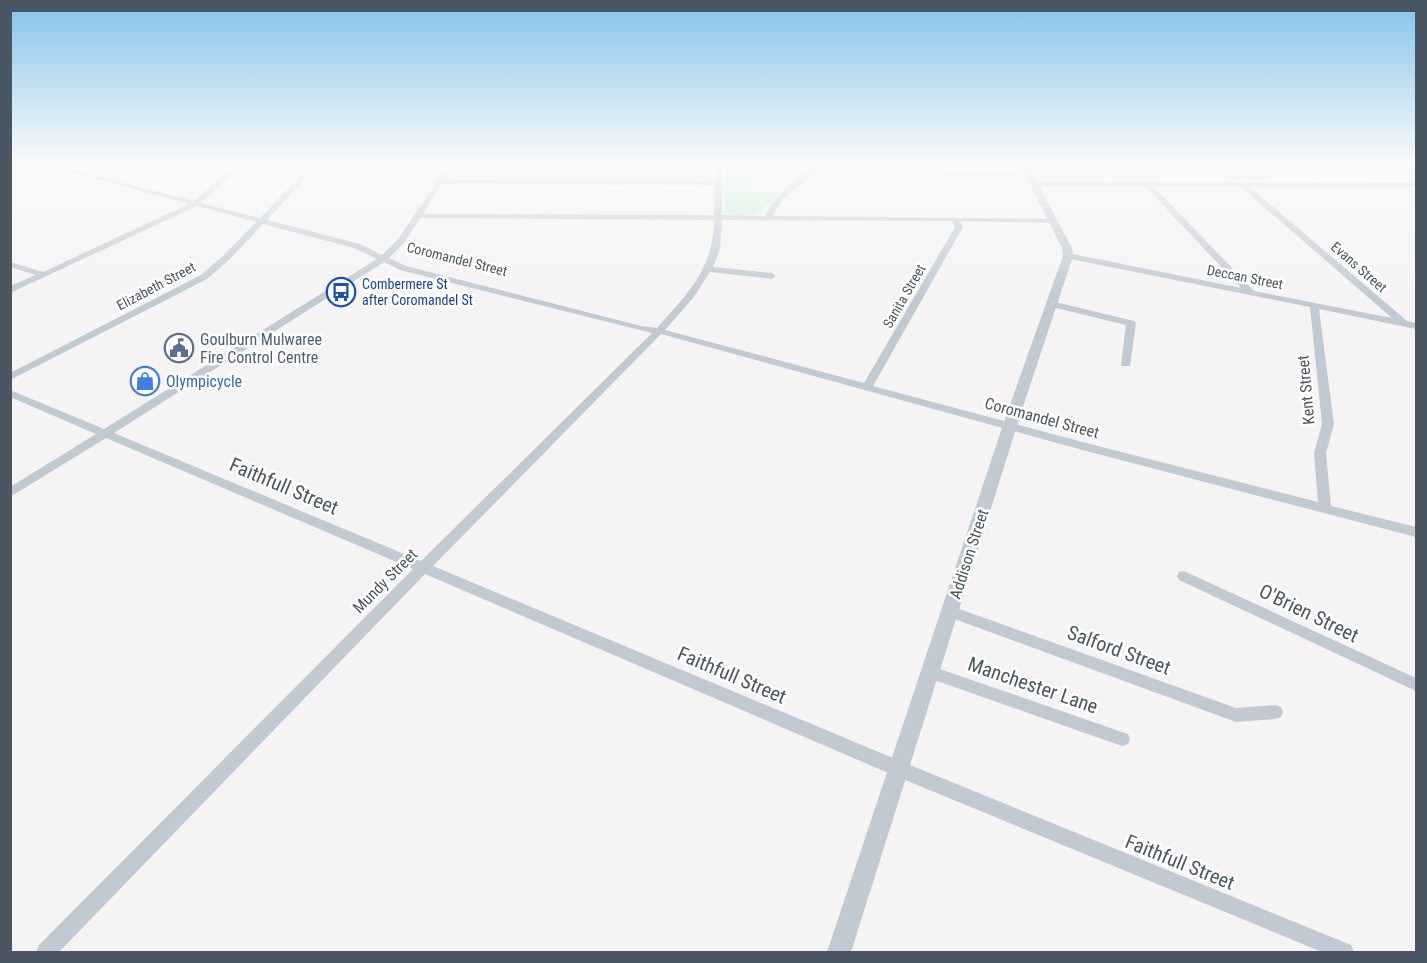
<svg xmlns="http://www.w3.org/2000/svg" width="1427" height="963" font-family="'Roboto Condensed',sans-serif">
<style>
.green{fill:#c3f1d5}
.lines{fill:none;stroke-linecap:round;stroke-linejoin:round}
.minor{fill:#c1cad2;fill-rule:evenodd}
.tertiary{fill:#c1cad2;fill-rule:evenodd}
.labels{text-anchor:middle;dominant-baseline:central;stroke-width:5;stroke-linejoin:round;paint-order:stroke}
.far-street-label{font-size:14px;fill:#4a5661;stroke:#fff}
.far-transit-label{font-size:14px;fill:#164399;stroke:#fff;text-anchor:start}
.service-label{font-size:16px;fill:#4e5e75;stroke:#fff;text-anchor:start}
.shop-label{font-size:16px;fill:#366cbe;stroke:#fff;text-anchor:start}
.street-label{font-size:16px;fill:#4a5661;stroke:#fff}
.near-street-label{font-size:20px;fill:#4a5661;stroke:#fff}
</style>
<rect width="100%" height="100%" fill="#f5f3f3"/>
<g class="green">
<path d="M 725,163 L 757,163 L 752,166 L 750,190 L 777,194 C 762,213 751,223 725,212 Z"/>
<path d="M 1060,163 L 1177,163 L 1178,165 C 1166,191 1081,174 1060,163 Z"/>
<path d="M 1185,163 L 1399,163 L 1415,174 C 1401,174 1382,170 1369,173 C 1340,180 1315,177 1286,168 L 1285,172 C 1257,189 1212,177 1185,163 Z"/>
</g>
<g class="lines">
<g class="minor">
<path d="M 36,163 L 46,163 L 194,201 L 238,163 L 245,163 L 201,203 L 260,218 L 313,163 L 320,163 L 267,220 L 360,244 L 382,255 L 399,238 L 449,163 L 455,163 L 445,180 L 715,181 L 716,163 L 722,163 L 722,215 L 765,216 C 773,196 809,163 830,163 C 812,182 784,188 773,216 L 1056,219 L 1056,223 L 1053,223 L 960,221 L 963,227 L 873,386 L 1090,444 L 1318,502 L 1314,453 L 1322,424 L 1310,307 L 1065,258 L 1064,256 L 1068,253 L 1241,288 L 1145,186 L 1034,186 L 1030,184 L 1034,182 L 1416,183 L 1416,187 L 1250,187 L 1407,321 L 1416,323 L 1416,329 L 1319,309 L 1334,424 L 1326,453 L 1331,506 L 1416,527 L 1416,537 L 1090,452 L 661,334 L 433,566 L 905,763 L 1351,945 L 1354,952 L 1322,952 L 893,775 L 425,574 L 59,952 L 36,952 L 39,945 L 413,569 L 106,438 L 10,497 L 10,487 L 96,434 L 10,397 L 10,390 L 104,429 L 377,259 L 354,248 L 263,224 L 230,259 L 207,279 L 10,380 L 10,373 L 201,275 L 224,255 L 256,222 L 197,206 L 10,293 L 10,286 L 36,275 L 10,267 L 10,262 L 43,272 L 189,204 ZM 442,184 L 715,185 L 714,215 L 423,214 ZM 1153,186 L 1241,187 L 1392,318 L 1254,291 ZM 420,218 L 714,220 C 713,270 688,293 657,328 L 641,326 L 406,266 L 389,258 L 405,242 ZM 722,220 L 952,221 L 955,227 L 864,383 L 665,330 L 693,298 L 710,272 L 772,279 L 776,276 L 772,273 L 713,267 L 720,249 ZM 384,262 L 400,270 L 652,333 L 421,561 L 114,433 Z"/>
<path d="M 960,171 L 1028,171 L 1032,173 L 1028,175 C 1016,175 947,178 942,175 Z"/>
<path d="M 1051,301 L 1134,321 L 1136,323 L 1130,366 L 1122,366 L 1121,364 L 1126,325 L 1048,306 L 1048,302 Z"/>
<path d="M 1184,571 L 1416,678 L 1416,691 L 1179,580 L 1177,576 L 1179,572 Z"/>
<path d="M 951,606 L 1236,708 L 1275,705 L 1281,707 L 1283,712 L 1281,717 L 1275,719 L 1236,722 L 946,616 L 944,612 L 946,608 Z"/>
<path d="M 931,666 L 1122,732 L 1128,734 L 1130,739 L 1128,744 L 1122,746 L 926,677 L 923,672 L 926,667 Z"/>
</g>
<path class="tertiary" d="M 1019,163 L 1027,163 L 1072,248 L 1073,256 L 1021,413 L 851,952 L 827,952 L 1007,413 L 1063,256 L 1062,248 Z"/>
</g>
<linearGradient id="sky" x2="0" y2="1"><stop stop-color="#85c3ea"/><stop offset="0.55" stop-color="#fafafa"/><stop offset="1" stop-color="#fafafa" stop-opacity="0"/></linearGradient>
<rect width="1427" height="298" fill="url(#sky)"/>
<defs>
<g id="bus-ring" transform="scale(1.5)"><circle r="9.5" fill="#fff" stroke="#1a4fb4" stroke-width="1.5"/><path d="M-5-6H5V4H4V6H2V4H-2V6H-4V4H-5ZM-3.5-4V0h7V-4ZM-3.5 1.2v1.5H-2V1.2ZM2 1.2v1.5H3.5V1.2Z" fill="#1a4fb4"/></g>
<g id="civic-ring" transform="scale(1.5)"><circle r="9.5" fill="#fff" stroke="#5c6f8a" stroke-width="1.5"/><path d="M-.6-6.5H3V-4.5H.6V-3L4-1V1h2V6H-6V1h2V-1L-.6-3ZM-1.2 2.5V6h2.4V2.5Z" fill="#5c6f8a"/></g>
<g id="shop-ring" transform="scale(1.5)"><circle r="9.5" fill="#fff" stroke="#3f7fe0" stroke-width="1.5"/><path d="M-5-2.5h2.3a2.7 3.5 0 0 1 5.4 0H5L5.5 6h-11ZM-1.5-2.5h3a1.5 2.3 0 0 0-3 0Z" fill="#3f7fe0"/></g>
</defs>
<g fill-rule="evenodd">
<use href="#bus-ring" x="341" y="292"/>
<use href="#civic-ring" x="179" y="348"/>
<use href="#shop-ring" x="145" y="381"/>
</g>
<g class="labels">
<g class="far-street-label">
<text transform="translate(457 259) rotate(14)">Coromandel Street</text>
<text transform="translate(1359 267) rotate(41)">Evans Street</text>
<text transform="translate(1245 277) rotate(11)">Deccan Street</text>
<text transform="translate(156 286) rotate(-28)">Elizabeth Street</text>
<text transform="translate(904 296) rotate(-60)">Sanita Street</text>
</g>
<g class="far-transit-label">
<text x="362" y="284">Combermere St<tspan x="362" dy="16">after Coromandel St</tspan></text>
</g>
<g class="service-label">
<text x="200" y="339">Goulburn Mulwaree<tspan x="200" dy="18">Fire Control Centre</tspan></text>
</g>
<g class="shop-label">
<text x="166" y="381">Olympicycle</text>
</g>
<g class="street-label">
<text transform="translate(1306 390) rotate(-95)">Kent Street</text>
<text transform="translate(1042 418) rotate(15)">Coromandel Street</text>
<text transform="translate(969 554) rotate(-72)">Addison Street</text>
<text transform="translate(385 581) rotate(-45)">Mundy Street</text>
</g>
<g class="near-street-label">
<text transform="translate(284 486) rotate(23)">Faithfull Street</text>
<text transform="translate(1309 613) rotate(26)">O'Brien Street</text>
<text transform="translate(1119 650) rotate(20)">Salford Street</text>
<text transform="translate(732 675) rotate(23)">Faithfull Street</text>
<text transform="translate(1033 685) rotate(19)">Manchester Lane</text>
<text transform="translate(1180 862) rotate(22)">Faithfull Street</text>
</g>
</g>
<rect width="1427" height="963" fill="none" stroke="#4a5661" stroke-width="24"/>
</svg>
